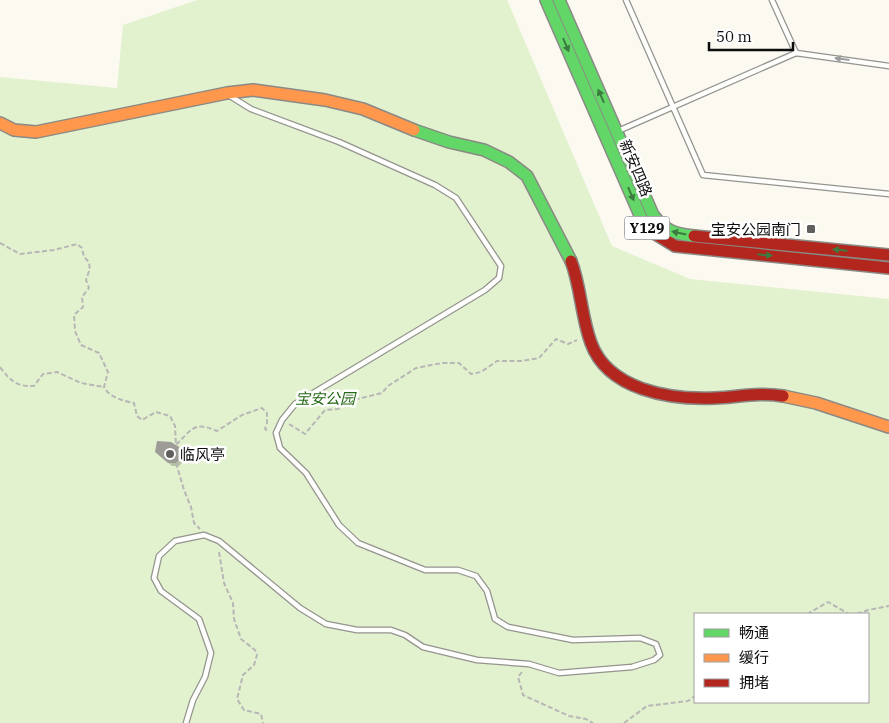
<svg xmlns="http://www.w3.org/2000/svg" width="889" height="723" font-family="'IBM Plex Serif','Noto Sans SC',serif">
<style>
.green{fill:#e3f2ce;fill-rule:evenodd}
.shadow{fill:#0003}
.building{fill:#9e9c96}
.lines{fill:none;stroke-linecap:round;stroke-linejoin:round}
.lane-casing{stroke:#94938f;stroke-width:7}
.fast-casing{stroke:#8a8985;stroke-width:14}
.slow-casing{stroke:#8a8985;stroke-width:14}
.jam-casing{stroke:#8a8985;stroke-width:14}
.path{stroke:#b7b7b5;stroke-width:2;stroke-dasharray:5 2.5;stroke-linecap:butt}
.lane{stroke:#fefefd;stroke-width:4.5}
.fast{stroke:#63d668;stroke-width:11}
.slow{stroke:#ff974d;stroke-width:11}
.jam{stroke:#b3261e;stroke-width:11}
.oneway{fill:#3c7b3f}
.oneway2{fill:#9d9d9d}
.poi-dot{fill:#605f5c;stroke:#fff;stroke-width:2}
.labels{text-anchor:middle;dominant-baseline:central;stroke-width:5;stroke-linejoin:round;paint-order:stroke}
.shield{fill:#fff;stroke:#555;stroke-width:1}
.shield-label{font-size:14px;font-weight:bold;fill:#0c0c0c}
.street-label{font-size:15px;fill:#0c0c0c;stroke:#fff}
.poi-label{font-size:15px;fill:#0c0c0c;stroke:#fff;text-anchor:end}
.park-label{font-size:15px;font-style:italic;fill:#266917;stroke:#fff}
</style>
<rect width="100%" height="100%" fill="#fbf9f0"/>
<path class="green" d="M 197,0 L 507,0 L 612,246 L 690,279 L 889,299 L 889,723 L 0,723 L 0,77 L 117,88 L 123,25 ZM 695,614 L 868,614 L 868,702 L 695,702 Z"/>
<path class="shadow" d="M 183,451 L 186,455 L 185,459 L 179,466 L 172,466 L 160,455 Z"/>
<path class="building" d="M 157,441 L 171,442 L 184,450 L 183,456 L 176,463 L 168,463 L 155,452 Z"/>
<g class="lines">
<g class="lane-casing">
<g id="lane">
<path d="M 626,0 L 703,175 L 889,194"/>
<path d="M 772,0 L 796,53"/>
<path d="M 796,53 L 889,66"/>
<path d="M 618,131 L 796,53"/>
<path d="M 186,723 L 193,700 L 205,677 L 211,653 L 199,619 L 161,591 L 154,578 L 159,556 L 175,541 L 204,535 L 219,541 L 300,608 L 326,624 L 357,630 L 391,630 L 405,635 L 423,647 L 477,660 L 529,664 L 559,673 L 632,667 L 654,660 L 660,655 L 656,644 L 640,638 L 573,640 L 508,627 L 495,619 L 487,591 L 476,576 L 458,570 L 425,570 L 358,543 L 339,525 L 306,473 L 280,448 L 276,433 L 282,420 L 295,404 L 485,290 L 499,278 L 501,266 L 456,198 L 435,185 L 339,142 L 251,109 L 230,96"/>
</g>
</g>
<g class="fast-casing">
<g id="fast">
<path d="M 546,0 L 643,222 L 649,230"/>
<path d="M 559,0 L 653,215 C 665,231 675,234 694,236"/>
<path d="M 414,130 L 449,142 L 484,150 L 509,162 L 527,176 L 571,261"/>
</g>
</g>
<g class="slow-casing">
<g id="slow">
<path d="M 0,123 L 14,130 L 36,132 L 227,93 L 253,90 L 325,100 L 363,109 L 414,130"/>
<path d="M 783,396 L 816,403 L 889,427"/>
</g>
</g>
<g class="jam-casing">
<g id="jam">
<path d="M 649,230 L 675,246 L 889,268"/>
<path d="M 694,236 L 889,255"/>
<path d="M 571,261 C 581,287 581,316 591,343 C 608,390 670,400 715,398 C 739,397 759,392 783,396"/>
</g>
</g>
<g class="path">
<path d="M 0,243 L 20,254 L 54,250 L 77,244 L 82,248 L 84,257 C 93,264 89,271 86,280 L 89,288 L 82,297 L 83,307 L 74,315 L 75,331 L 81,345 L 99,353 L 108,372 L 104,387 C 109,397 123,401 134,403 L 137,416 L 142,420 L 156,412 L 170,416 L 175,426 L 176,445 C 192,429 194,421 217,431 L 242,415 L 262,408 L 267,413 L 267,423 L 265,429 L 268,431"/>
<path d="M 0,367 C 10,380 16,387 34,386 L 43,374 L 57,372 L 81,383 L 104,387"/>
<path d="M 289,424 L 305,434 L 325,410 L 338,409 L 349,401 L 382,393 L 388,386 L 416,368 L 442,363 L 459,363 L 471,374 L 481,372 L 497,361 L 522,361 L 539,358 L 556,339 L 568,344 L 577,340"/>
<path d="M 176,463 L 184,490 L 191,507 L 194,523 L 200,529"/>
<path d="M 219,552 L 224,583 L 233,603 L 234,619 L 241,639 L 255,650 L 257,655 L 254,665 L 243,675 L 237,699 L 244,710 L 261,714 L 263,723"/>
<path d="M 807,614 L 828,602 L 849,614"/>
<path d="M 857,614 L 868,610 L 889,606"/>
<path d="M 522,672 L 518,677 L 523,695 L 569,716 L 586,719 L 593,723"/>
<path d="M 624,723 L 647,706 L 688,701 L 695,696"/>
</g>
<use href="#lane" class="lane"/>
<use href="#fast" class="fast"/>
<use href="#slow" class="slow"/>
<use href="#jam" class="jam"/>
</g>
<defs><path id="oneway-solid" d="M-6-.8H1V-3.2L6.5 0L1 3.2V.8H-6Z" transform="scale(1.25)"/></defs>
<g class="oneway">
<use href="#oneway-solid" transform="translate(566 45) rotate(67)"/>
<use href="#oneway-solid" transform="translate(601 96) rotate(-114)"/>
<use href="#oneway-solid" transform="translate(631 194) rotate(67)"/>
<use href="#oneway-solid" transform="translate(679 233) rotate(-168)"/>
<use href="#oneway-solid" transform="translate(840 250) rotate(-174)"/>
<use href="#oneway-solid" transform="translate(765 255) rotate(6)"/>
</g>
<use class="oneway2" href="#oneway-solid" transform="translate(842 59) rotate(-173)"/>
<g class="poi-dot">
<rect x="806" y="224" width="10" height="10" rx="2.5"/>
<circle cx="170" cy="454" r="5"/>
</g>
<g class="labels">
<rect class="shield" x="624.5" y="216.5" width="45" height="23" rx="4"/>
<g class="shield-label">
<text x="647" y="228">Y129</text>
</g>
<g class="street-label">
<text transform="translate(636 168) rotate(67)">新安四路</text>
</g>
<g class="poi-label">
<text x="801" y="229">宝安公园南门</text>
<text x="180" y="454" text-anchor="start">临风亭</text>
</g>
<g class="park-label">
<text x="325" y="398">宝安公园</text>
</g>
</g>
<rect x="694" y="613" width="175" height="90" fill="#ffffff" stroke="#9e9e9e"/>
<rect x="704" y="629" width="25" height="8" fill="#63d668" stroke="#9e9e9e"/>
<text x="739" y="638" font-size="15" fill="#0c0c0c">畅通</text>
<rect x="704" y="654" width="25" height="8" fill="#ff974d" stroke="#9e9e9e"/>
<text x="739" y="663" font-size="15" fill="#0c0c0c">缓行</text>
<rect x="704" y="679" width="25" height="8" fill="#b3261e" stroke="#9e9e9e"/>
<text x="739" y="688" font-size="15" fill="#0c0c0c">拥堵</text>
<path d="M709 42v8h84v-8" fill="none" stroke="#0c0c0c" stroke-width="2.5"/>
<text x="716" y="42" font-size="15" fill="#0c0c0c" stroke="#ffffff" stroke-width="4" paint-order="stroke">50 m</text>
</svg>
